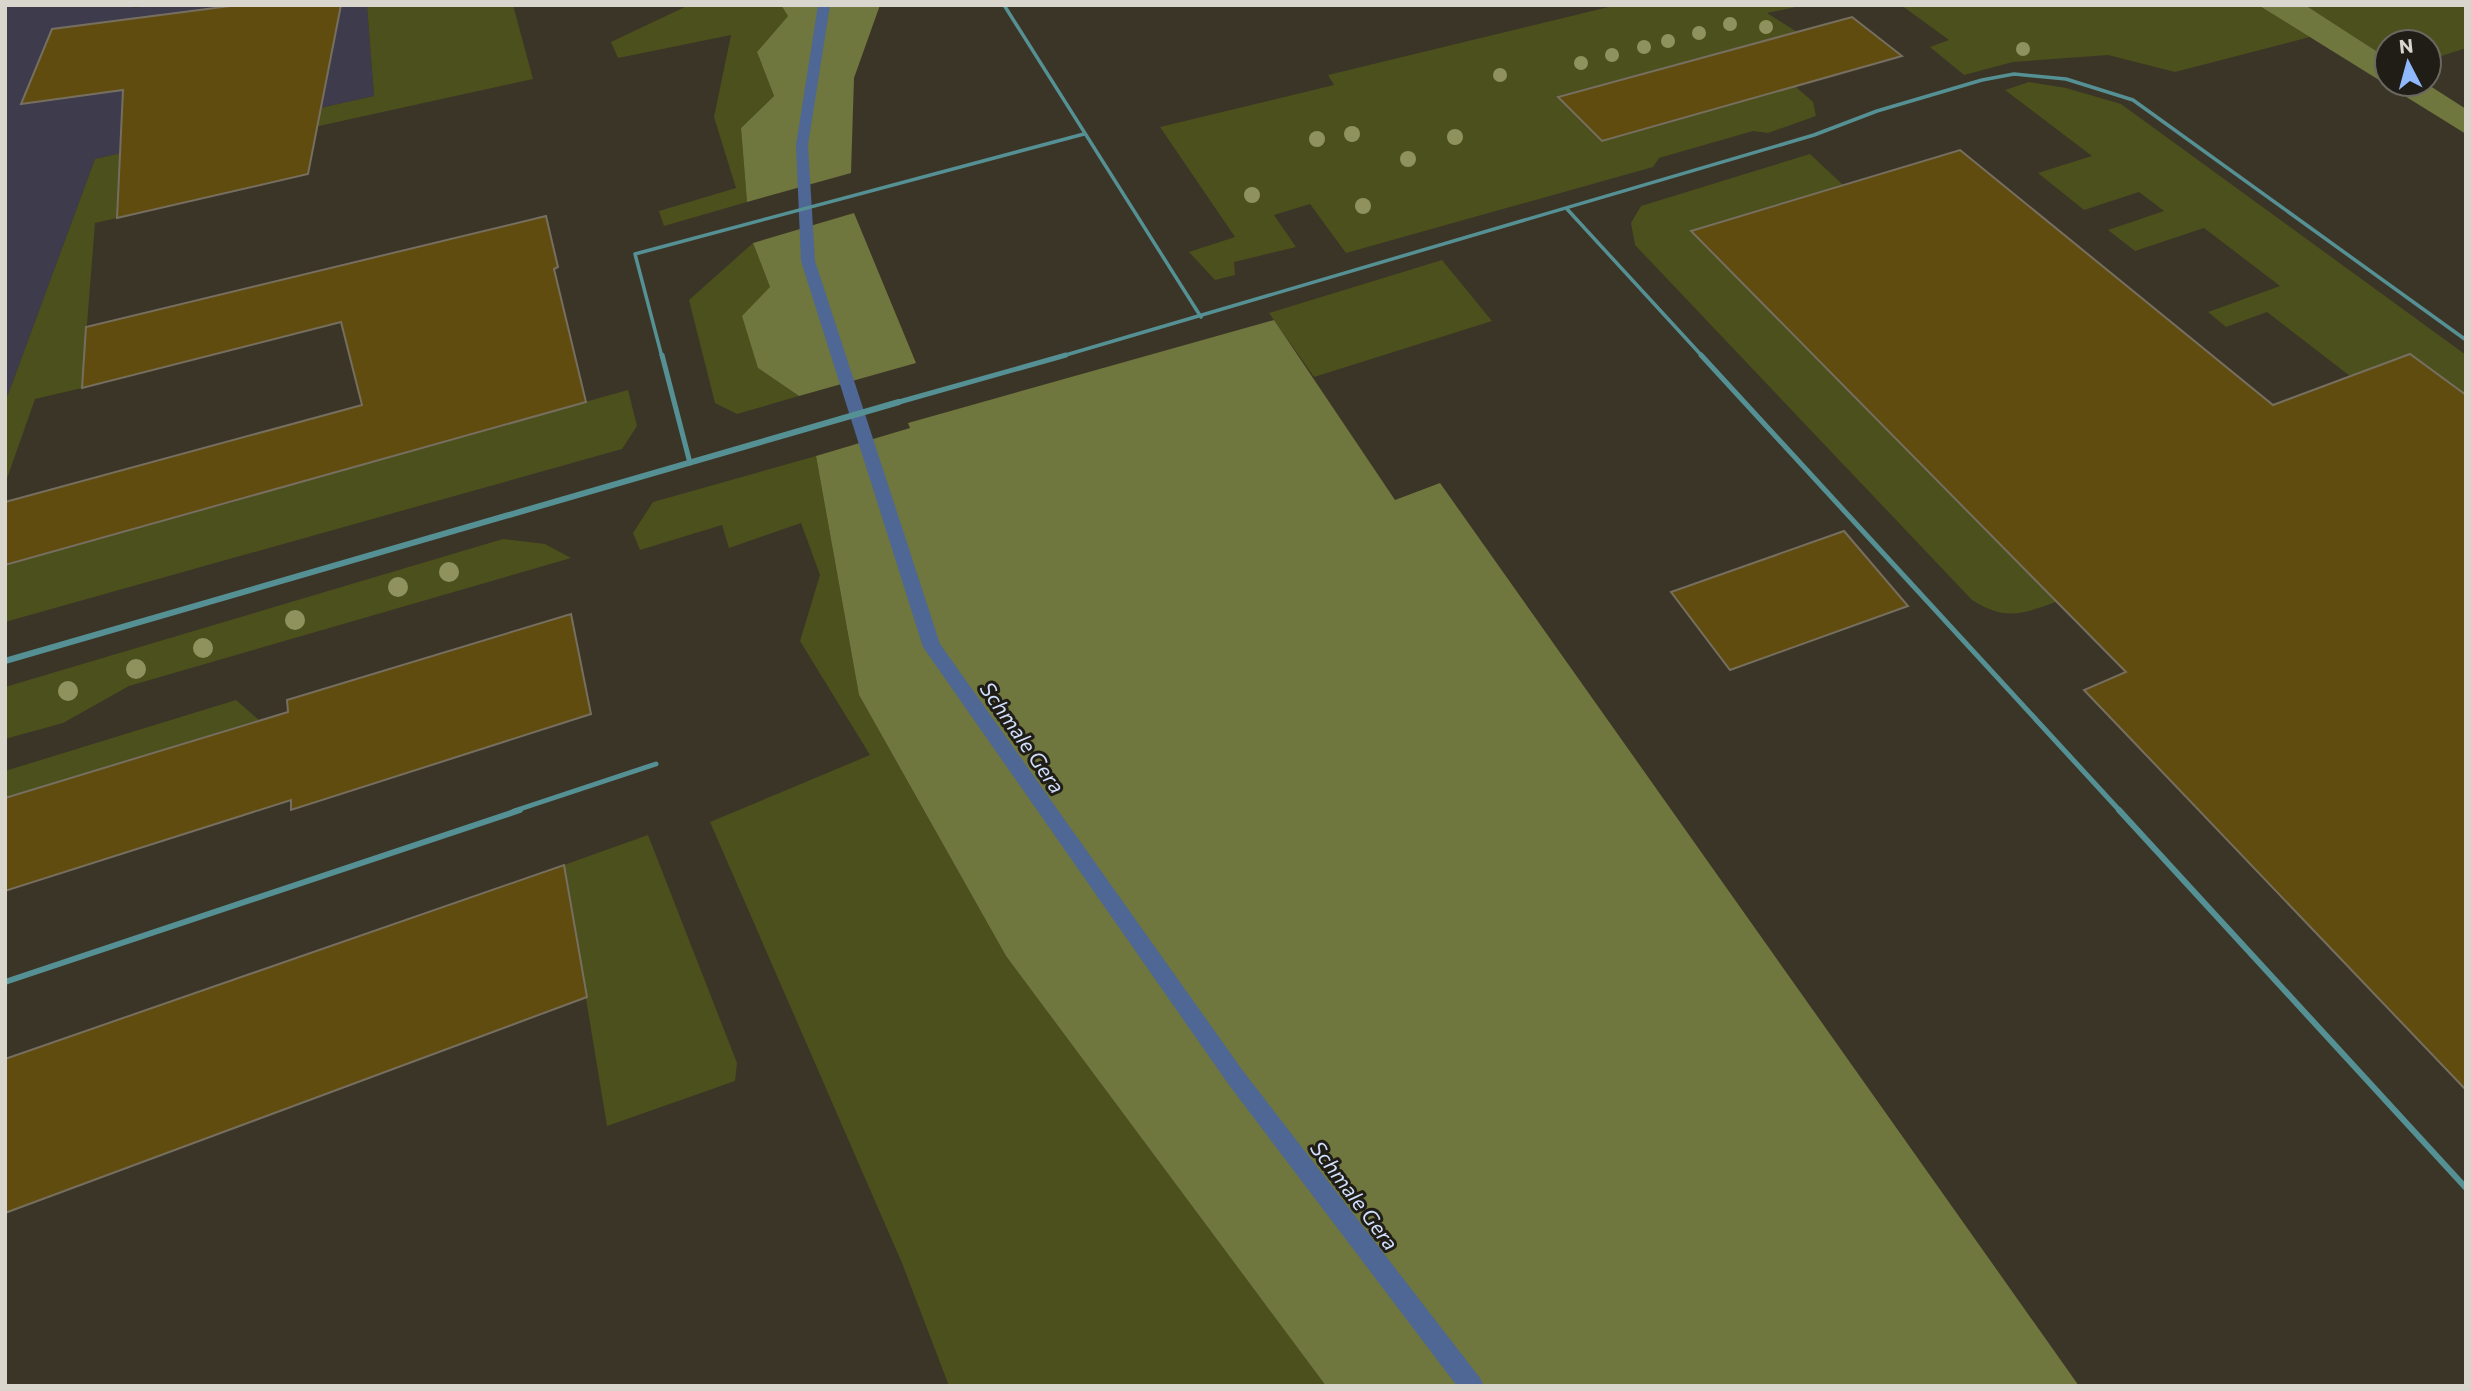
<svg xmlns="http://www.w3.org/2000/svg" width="2471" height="1391" font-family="Commissioner,sans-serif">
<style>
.commercial{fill:#3e3b4c}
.green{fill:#4b501c}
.forest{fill:#6f763e}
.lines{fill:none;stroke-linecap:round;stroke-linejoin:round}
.stream{fill:#4f6795;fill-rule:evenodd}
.building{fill:#614c10;stroke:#766f5f;stroke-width:2}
.service-far2{stroke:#559194;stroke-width:3.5}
.service-far1{stroke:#559194;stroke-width:5}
.service{stroke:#559194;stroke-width:6}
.minor{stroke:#559194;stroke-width:6}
.tree{fill:#8f925d}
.labels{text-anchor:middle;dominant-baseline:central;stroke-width:6;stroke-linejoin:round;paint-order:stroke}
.water-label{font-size:21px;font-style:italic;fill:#cfdffc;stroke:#201d17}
</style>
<rect width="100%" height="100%" fill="#3b3527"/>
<path class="commercial" d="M 5,5 L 130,5 L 134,8 L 154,5 L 367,5 L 374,96 L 95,159 L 5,403 Z"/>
<g class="green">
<path d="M 367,5 L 513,5 L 533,79 L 119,170 L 117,218 L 95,223 L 82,388 L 35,399 L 5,484 L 5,403 L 95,159 L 374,96 Z"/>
<path d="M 689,5 L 781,5 L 788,16 L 757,52 L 774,96 L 741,128 L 747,202 L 664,226 L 659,211 L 736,188 L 714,117 L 731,35 L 618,58 L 611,42 Z"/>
<path d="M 1617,5 L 1805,5 L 1767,13 L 1797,32 L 1558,96 L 1602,141 L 1795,86 L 1813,102 L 1816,116 L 1768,133 L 1753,131 L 1659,158 L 1653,167 L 1346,253 L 1310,204 L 1274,215 L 1296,247 L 1234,262 L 1235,275 L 1215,280 L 1189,252 L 1235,237 L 1160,127 L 1334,85 L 1328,75 Z"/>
<path d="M 1901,5 L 2258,5 L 2310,37 L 2175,72 L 2108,55 L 2013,62 L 1964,75 L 1930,47 L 1949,40 Z"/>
<path d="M 2305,5 L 2466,5 L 2466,48 L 2429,60 L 2429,42 L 2387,42 L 2387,58 Z"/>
<path d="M 2029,82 L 2066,88 L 2121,104 L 2466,355 L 2466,395 L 2410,354 L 2350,376 L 2267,312 L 2226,327 L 2208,312 L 2280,286 L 2204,228 L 2135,251 L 2108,230 L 2164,211 L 2139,192 L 2084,210 L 2038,173 L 2092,156 L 2005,90 Z"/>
<path d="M 1810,154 L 1843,185 L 1692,232 L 2056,602 C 2022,614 2005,621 1972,600 L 1635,245 L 1631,223 L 1641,206 Z"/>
<path d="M 753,243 L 770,287 L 758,368 L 799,396 L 737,414 L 715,403 L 689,300 Z"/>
<path d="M 1442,260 L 1492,321 L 1314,377 L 1269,313 Z"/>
<path d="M 628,390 L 637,426 L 622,449 L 5,622 L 5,565 L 237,501 L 236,470 L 273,489 Z"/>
<path d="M 816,456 L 859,695 L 1006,956 L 1326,1386 L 949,1386 L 902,1263 L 710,822 L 870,755 L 800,641 L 820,575 L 801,523 L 729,548 L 722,525 L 640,550 L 633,533 L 653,502 Z"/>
<path d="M 503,539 L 545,544 L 571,558 L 129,686 L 63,723 L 5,739 L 5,687 Z"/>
<path d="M 236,700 L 259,720 L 5,798 L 5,771 Z"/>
<path d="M 648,835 L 737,1063 L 735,1081 L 607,1126 L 564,865 Z"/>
</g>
<g class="forest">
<path d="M 781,5 L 880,5 L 854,78 L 851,173 L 747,202 L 741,128 L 774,96 L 757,52 L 788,16 Z"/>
<path d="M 2258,5 L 2305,5 L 2387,58 L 2387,84 L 2427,84 L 2466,109 L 2466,134 Z"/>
<path d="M 854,213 L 916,363 L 799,396 L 758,368 L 742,316 L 770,287 L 753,243 Z"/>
<path d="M 1274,320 L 1395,500 L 1440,483 L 2079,1386 L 1326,1386 L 1006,956 L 859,695 L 816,456 L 910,428 L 908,423 Z"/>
</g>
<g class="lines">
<path class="stream" d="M 818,5 L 830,5 L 808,145 L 815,261 L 940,644 L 1243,1071 L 1480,1378 L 1484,1386 L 1457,1386 L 1229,1085 L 923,647 L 801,261 L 796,145 Z"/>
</g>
<g class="building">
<path d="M 238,5 L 341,5 L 308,174 L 117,218 L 123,90 L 21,104 L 52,29 Z"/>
<path d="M 1852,17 L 1902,56 L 1602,141 L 1558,97 Z"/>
<path d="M 1960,150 L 2273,405 L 2410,354 L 2466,395 L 2466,1090 L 2084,690 L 2126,672 L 1691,231 Z"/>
<path d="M 546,216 L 558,267 L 554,269 L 586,402 L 5,565 L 5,502 L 362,405 L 341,322 L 82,388 L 86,327 Z"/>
<path d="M 1844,531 L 1908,606 L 1730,670 L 1671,592 Z"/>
<path d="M 571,614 L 591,714 L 291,810 L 291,800 L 5,891 L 5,798 L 288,712 L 287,700 Z"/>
<path d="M 564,865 L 587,997 L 5,1213 L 5,1059 Z"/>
</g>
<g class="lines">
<g class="service-far2">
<path d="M 1004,5 L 1201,317"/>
<path d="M 1567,209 L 1703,357"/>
<path d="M 662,357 L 635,254 L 1084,134"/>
<path d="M 1059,357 L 1814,135 L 1877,111 L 1982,80 L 2014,74 L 2066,79 L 2133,100 L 2466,340"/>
</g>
<g class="service-far1">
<path d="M 662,355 L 690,463"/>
<path d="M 1701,355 L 2120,811"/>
<path d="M 899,402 L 1066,355"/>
<path d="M 514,811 L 656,764"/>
</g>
<g class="service">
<path d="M 2119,810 L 2466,1188"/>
<path d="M 5,982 L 520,810"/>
</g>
<path class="minor" d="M 5,661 L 899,402"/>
</g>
<g class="tree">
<circle cx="1730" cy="24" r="7"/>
<circle cx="1766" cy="27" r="7"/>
<circle cx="1699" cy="33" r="7"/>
<circle cx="1668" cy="41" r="7"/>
<circle cx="1644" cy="47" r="7"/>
<circle cx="2023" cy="49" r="7"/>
<circle cx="1612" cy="55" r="7"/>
<circle cx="1581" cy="63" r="7"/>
<circle cx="1500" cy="75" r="7"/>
<circle cx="1352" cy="134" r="8"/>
<circle cx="1455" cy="137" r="8"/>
<circle cx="1317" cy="139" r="8"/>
<circle cx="1408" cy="159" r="8"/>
<circle cx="1252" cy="195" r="8"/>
<circle cx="1363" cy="206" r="8"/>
<circle cx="449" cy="572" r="10"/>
<circle cx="398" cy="587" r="10"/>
<circle cx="295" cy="620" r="10"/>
<circle cx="203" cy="648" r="10"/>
<circle cx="136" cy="669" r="10"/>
<circle cx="68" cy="691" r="10"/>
</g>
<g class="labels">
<g class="water-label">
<text transform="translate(1023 737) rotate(55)">Schmale Gera</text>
<text transform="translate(1355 1195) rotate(53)">Schmale Gera</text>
</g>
</g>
<rect width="2471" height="1391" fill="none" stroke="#d9d6cd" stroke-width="14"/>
<g transform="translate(2408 63) rotate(354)"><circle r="33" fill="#201d17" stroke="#6a6760" stroke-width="2"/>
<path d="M0-5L12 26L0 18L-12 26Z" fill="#90b8fd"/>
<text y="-10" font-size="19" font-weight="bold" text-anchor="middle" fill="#d9d6cd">N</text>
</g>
</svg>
